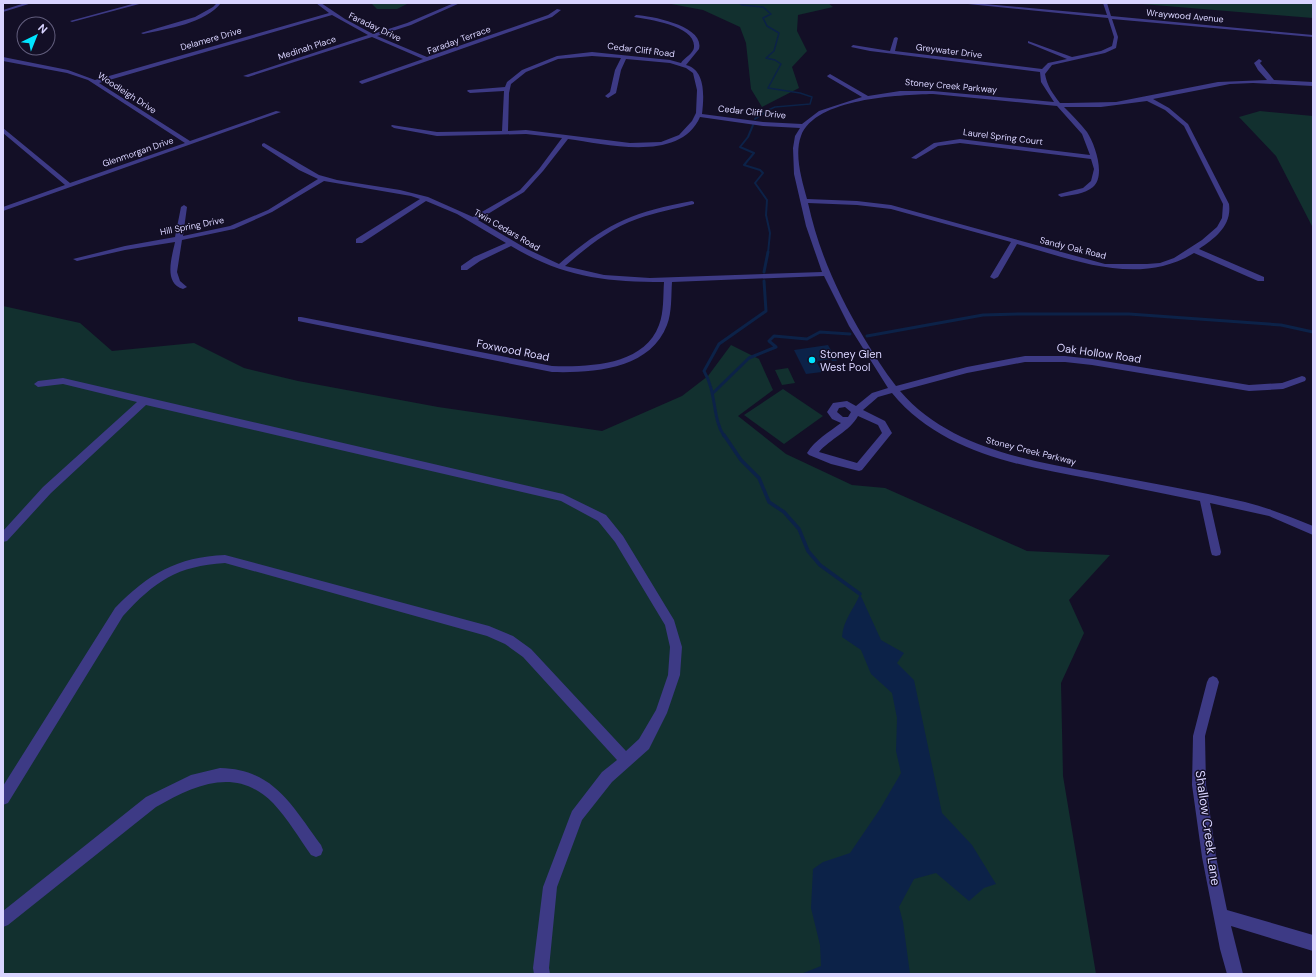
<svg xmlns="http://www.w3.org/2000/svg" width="1316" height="977" font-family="'DM Sans',sans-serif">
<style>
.green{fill:#12302f}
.water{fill:#0c2248}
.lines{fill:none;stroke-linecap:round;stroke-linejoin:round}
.stream-far3{stroke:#0c2248;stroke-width:1.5}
.stream-far2{stroke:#0c2248;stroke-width:2}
.stream-far1{stroke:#0c2248;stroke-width:3}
.stream{stroke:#0c2248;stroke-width:3.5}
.minor{fill:#3d3a85;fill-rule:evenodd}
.poi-dot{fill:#00e5ff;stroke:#130f26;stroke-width:1.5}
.labels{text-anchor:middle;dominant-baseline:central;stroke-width:3;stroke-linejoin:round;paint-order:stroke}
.far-street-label{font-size:9px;fill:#d9d4ff;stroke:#130f26}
.street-label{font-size:11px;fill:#d9d4ff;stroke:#130f26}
.poi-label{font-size:11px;fill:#d9d4ff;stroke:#130f26;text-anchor:start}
.near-street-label{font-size:13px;fill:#d9d4ff;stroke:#130f26}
</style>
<rect width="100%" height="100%" fill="#130f26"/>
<g class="green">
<path d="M 371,3 L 409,3 L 397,9 L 377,9 Z"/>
<path d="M 666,3 L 828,3 L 833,7 L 798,15 L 797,31 L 807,51 L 792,67 L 799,88 L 762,107 L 751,89 L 746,43 L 740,27 L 703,10 Z"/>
<path d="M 1130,3 L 1313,3 L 1313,18 Z"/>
<path d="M 1260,111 L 1313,116 L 1313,228 L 1276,156 L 1239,117 Z"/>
<path d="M 3,306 L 80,323 L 112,351 L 194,343 L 244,368 L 298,381 L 438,407 L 602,431 L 682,396 L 708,376 L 731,345 L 759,359 L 773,390 L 738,416 L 786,454 L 852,485 L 885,488 L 1027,551 L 1110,555 L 1069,600 L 1084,633 L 1061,683 L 1063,776 L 1096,974 L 3,974 Z"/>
<path d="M 788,368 L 795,383 L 782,385 L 775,370 Z"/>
<path d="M 783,389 L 823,416 L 784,444 L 744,415 Z"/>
</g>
<g class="water">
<path d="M 828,345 L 837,361 L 832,361 L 831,359 L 818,361 L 817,363 L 822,372 L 806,374 L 794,350 Z"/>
<path d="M 860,594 L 881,640 L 904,653 L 897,663 L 914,680 L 942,813 L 972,845 L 996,884 L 984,888 L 969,901 L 936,873 L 914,879 L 899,907 L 903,922 L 910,974 L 801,974 L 821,966 L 820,945 L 811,908 L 813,869 L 823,862 L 850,853 L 880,809 L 901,773 L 896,751 L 897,718 L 892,693 L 871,674 L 861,650 L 842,637 C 843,620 854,609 860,594 Z"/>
</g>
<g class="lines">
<path class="stream-far3" d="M 739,3 L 742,5 L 763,7 L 771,14 L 763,18 L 767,26 L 779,33 L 774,51 L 766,58 L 775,60 L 781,64 L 768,88 L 800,93 L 812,97 L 810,104 L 775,107 L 766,111"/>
<g class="stream-far2">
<path d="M 755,119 L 768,110"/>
<path d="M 753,125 L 748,137 L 740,147 L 754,153 L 744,165 L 760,170 L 763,173 L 755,183 L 767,200 L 766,215 L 770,233 L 768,253"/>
</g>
<g class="stream-far1">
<path d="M 764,272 L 768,252"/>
<path d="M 867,336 L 983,315 L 1019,314 L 1129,314 L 1281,325 L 1313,332"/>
<path d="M 713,393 L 749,358 L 776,347 L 769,341 L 774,336 L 807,339 L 820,332 L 850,334"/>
<path d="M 724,436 C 712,418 717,393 704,371 L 719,344 L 766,311 L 764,281"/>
</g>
<path class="stream" d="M 724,435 L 741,460 L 759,478 L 769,502 L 784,512 L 799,529 L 808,551 L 820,565 L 860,594"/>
<g class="minor">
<path d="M 25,3 L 32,3 L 3,12 L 3,10 Z"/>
<path d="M 136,3 L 143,3 L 72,22 L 70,21 Z"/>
<path d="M 217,3 L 221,3 C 206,23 167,29 143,34 L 141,33 L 195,17 L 213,7 Z"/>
<path d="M 316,3 L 321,3 L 345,19 L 373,34 L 407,23 L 454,3 L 460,3 L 411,25 L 377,36 L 427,57 L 548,15 L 557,9 L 561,10 L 552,17 L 362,84 L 359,82 L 360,81 L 423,59 L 372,37 L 248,77 L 243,76 L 368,35 L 332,15 L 99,83 L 190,141 L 276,111 L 281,112 L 3,211 L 3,207 L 65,185 L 3,133 L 3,128 L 70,183 L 185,143 L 88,80 L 67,73 L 3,61 L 3,57 L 68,70 L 95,80 L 329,13 Z"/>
<path d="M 958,3 L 974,3 L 1107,15 L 1103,3 L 1107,3 L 1111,16 L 1313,35 L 1313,37 L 1112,19 L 1118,37 L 1116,48 L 1105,53 L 1052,65 L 1045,74 C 1047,86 1053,94 1060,103 L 1068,103 L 1116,102 L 1218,82 L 1267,80 L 1258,70 L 1254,63 L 1259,59 L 1262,61 L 1260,63 L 1274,80 L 1313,82 L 1313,86 L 1253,83 L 1230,84 L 1153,99 L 1169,108 L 1188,124 L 1229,204 C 1232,226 1215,238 1199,249 L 1264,277 L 1264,281 L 1258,281 L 1194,253 C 1138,287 1075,260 1017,244 L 998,277 L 994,279 L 990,277 L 1011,242 L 891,209 L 857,205 L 808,203 C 819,253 838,294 864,338 C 874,354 884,371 896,386 L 967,367 L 1025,356 L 1065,356 L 1092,359 L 1249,385 L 1282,383 L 1302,376 L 1305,377 L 1306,379 L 1305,381 L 1283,389 L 1249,391 L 1092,365 L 1065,362 L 1025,362 L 967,373 L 900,391 C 949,448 1027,460 1097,473 C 1146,482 1196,491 1245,502 C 1269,508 1291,517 1313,526 L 1313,535 L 1269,516 L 1210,503 L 1221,552 L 1220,555 L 1216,556 L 1212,555 L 1211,552 L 1200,501 C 1164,494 1128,486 1092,479 C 1021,466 941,453 892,393 L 878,397 L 863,410 L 885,421 L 892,433 L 862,470 L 859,471 L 831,464 L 809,455 L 807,453 C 815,440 829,432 841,423 L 832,419 L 827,412 L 833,403 L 847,401 L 856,406 L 872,393 L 888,388 L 849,326 L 824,276 L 672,282 C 671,296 672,312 667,325 C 650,370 592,373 552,372 L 298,321 L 298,317 L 301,317 L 552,366 C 588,367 644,366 659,325 C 664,312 663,296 664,282 C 604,282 563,277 511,246 L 480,261 L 467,270 L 461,270 L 461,266 L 474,257 L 506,243 L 457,214 L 426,201 L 362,243 L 356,243 L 356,239 L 420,199 L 411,196 L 324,181 L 272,212 L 234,229 L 182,240 L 177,272 L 180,281 L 187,287 L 183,289 C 163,283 172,257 175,242 L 125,250 L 77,261 L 73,259 L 125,246 L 175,237 L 181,207 L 184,205 L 187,207 L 183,236 L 230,226 L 268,210 L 318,179 L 299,170 L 262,146 L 262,144 L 264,143 L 319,175 L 337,180 L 400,190 L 428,197 L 473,217 L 520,190 L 539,169 L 562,138 L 526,134 L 437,136 L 394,128 L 391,126 L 392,125 L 437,132 L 502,131 L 504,91 L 470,93 L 467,91 L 468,90 L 505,87 L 507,82 L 522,70 L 557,56 L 592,52 L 670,60 L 681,63 C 684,58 694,53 694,47 C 696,26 648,19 634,17 L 636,15 C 652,16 705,26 699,49 L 686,65 C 706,70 704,97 702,114 L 763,122 L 802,124 L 819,111 L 862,97 L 828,77 L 827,76 L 830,74 L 868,96 L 900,91 L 933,91 L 1054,102 L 1041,82 L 1040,72 L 870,51 L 851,47 L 853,45 L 890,51 L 894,38 L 896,37 L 898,38 L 895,51 L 1042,69 L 1048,63 L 1067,59 L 1028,43 L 1028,41 L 1072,57 L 1101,51 L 1112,46 L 1114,37 L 1108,18 ZM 592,56 L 621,58 L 615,70 L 610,92 L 605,96 L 608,98 L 616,93 L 621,70 L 626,59 L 670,63 L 686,68 L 693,73 L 697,90 L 696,113 L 692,121 L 679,135 L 661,142 L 630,143 L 526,130 L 508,131 L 509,93 L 511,84 L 526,72 L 558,59 ZM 933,94 L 1057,106 L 1082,134 L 1090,155 L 960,139 L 934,143 L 911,158 L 916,159 L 938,146 L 960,143 L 1091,159 L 1094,169 L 1091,181 L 1083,188 L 1059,194 L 1058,195 L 1061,197 C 1071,195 1085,194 1093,187 C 1106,176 1095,144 1087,132 C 1080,123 1072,115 1064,107 L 1101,107 L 1147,101 L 1165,110 L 1184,126 L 1223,204 L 1222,218 L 1217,227 L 1202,240 L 1174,258 L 1160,263 L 1147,264 L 1105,264 L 891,205 L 857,201 L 807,199 C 802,180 794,155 801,136 C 815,98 899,95 933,94 ZM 700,117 L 763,126 L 800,128 L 795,136 L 793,148 L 794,174 L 806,226 L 822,272 L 650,278 L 604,275 L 565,266 C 587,247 609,229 637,219 C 656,212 675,209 694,204 L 694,202 L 692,201 C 632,212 605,224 559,264 L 527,249 L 478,220 L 524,192 L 543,171 L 568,139 C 606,144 680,163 700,117 ZM 845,407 L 851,412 L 848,417 L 843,417 L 837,412 L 839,408 ZM 858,416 L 878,425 L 882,433 L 857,463 L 819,452 C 830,439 850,431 858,416 Z"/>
<path d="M 63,378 L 563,494 L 606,515 L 623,536 L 674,620 L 682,647 L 680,675 L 667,713 L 649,749 L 612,782 L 582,820 L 557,887 L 549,968 L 550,974 L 534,974 L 533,968 L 543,887 L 570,816 L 572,811 L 602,772 L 617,760 L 523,657 L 505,644 L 487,636 L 225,563 C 177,566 155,581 123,616 L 8,803 L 3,805 L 3,786 L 115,608 C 148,574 177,557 225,555 L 489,626 L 513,636 L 531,649 L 626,751 L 639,739 L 656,710 L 668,675 L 670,647 L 665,625 L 615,542 L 598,521 L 561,501 L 146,405 L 51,493 L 7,541 L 3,542 L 3,531 L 43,487 L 137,402 L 63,384 L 38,387 L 34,384 L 38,381 Z"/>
<path d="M 1213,676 L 1217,678 L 1219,682 L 1205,736 L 1206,785 L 1216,857 L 1227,910 L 1313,935 L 1313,951 L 1231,926 L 1243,974 L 1227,974 L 1220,949 L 1202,857 L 1192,785 L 1193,736 L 1207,682 L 1209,678 Z"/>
<path d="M 220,768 C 274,769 292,806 321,845 L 323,850 L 321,855 L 316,857 L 311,855 C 299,838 288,819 273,803 C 236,766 195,785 156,807 L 8,925 L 3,927 L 3,911 L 146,797 L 191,775 Z"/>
</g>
</g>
<circle class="poi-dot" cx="812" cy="360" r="4"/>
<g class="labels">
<g class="far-street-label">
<text transform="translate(1185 16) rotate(5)">Wraywood Avenue</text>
<text transform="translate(375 27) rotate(25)">Faraday Drive</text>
<text transform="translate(211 39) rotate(-16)">Delamere Drive</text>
<text transform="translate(459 40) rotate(-20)">Faraday Terrace</text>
<text transform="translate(307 48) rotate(-18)">Medinah Place</text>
<text transform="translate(641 50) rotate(7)">Cedar Cliff Road</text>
<text transform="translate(949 51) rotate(7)">Greywater Drive</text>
<text transform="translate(951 86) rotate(5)">Stoney Creek Parkway</text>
<text transform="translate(127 93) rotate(33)">Woodleigh Drive</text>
<text transform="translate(752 112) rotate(6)">Cedar Cliff Drive</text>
<text transform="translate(1003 137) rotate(7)">Laurel Spring Court</text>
<text transform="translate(138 152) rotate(-19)">Glenmorgan Drive</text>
<text transform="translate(192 226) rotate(-11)">Hill Spring Drive</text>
<text transform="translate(507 230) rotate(30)">Twin Cedars Road</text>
<text transform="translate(1073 248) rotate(14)">Sandy Oak Road</text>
<text transform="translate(1031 451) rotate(14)">Stoney Creek Parkway</text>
</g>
<g class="street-label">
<text transform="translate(513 350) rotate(11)">Foxwood Road</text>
<text transform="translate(1099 353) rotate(8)">Oak Hollow Road</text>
</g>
<g class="poi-label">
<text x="820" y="354">Stoney Glen<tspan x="820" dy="13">West Pool</tspan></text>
</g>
<g class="near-street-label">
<text transform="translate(1208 828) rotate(82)">Shallow Creek Lane</text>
</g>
</g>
<rect width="1316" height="977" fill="none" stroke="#d9d4ff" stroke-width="8"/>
<g transform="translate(36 36) rotate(43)"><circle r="19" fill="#130f26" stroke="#625e7d"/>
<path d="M0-3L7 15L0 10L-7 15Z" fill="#00e5ff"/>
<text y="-6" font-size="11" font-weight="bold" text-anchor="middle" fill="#d9d4ff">N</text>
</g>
</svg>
